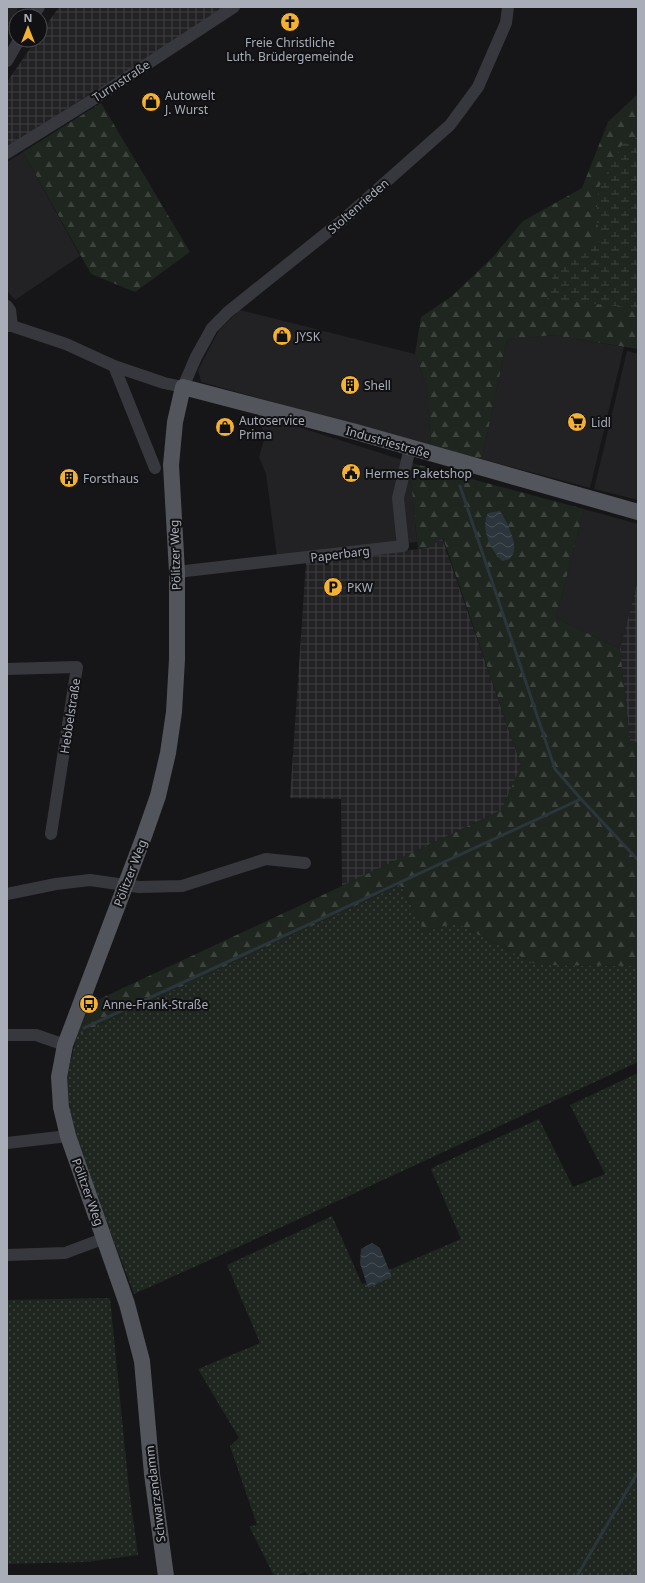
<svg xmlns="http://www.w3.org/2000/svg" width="645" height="1583" font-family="'Noto Sans',sans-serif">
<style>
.built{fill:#222225}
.industrial{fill:url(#industrial-grid)}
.grass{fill:url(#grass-dots)}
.forest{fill:url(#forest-firs)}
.wetland{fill:url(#wetland-marsh)}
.water{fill:url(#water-waves)}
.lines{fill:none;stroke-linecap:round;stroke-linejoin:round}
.stream{stroke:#2c353c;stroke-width:3}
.minor{stroke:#37383d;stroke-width:12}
.major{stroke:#53555c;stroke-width:16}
.labels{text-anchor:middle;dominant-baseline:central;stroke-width:4;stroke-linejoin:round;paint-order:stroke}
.poi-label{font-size:12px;fill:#a8adb8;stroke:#111113;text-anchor:start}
.street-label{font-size:12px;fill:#a8adb8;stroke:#111113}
</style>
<defs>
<pattern id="industrial-grid" width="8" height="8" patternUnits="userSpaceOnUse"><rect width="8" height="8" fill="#222225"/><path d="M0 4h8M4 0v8" fill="none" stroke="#3f3f43"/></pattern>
<pattern id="grass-dots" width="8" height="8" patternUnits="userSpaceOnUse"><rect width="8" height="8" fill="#1e261f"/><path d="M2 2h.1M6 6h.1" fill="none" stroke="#3c433d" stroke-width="1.8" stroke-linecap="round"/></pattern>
<pattern id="forest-firs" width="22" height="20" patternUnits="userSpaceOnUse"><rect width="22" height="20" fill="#1e261f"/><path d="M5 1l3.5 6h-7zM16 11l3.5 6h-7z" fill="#3c433d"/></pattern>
<pattern id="wetland-marsh" width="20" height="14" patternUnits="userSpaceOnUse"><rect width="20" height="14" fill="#1e261f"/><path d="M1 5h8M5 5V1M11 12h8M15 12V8" fill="none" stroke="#3c433d"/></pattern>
<pattern id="water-waves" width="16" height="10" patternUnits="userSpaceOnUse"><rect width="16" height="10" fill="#2c353c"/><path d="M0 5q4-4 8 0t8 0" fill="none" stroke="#485056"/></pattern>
</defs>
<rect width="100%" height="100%" fill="#161618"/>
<g class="built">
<path d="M 7,7 L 19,7 L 7,27 Z"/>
<path d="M 23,152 L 80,256 L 15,300 L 7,291 L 7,162 Z"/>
<path d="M 240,310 L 415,354 L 427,387 L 431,446 L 201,382 L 198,370 L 219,330 Z"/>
<path d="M 552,335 L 624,347 L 590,488 L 482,459 L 507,340 Z"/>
<path d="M 627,351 L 638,354 L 638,500 L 594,489 Z"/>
<path d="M 258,414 L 415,464 L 411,481 L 417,542 L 277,557 L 266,474 L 259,457 L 265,437 Z"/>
<path d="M 584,509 L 638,524 L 638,580 L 620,649 L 556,618 Z"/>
</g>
<g class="industrial">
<path d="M 59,7 L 233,7 L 93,92 L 7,147 L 7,82 L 36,40 L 40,40 L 40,34 Z"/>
<path d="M 442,538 L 521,765 L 502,810 L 342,886 L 341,799 L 290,798 L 306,562 L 428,548 Z"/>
<path d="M 638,580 L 638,743 L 630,741 L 620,649 Z"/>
</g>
<g class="grass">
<path d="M 400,885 L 425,931 L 456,923 L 537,965 L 638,966 L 638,1062 L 223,1254 L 134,1294 L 74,1136 L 66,1079 L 77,1035 Z"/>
<path d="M 638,1073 L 638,1576 L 308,1576 L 305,1572 L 296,1576 L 274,1576 L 249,1526 L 257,1525 L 230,1446 L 239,1438 L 198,1369 L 260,1343 L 227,1265 L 332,1216 L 362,1284 L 366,1283 L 368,1288 L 392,1277 L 389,1270 L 461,1239 L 431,1169 L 436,1166 L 539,1119 L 573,1187 L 605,1174 L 570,1105 Z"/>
<path d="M 110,1298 L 129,1489 L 138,1555 L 86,1562 L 7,1564 L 7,1300 Z"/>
</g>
<g class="forest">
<path d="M 638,94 L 638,349 L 552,335 L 507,340 L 482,459 L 431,446 L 427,387 L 415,354 L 421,317 L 452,296 L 493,257 L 523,221 L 582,188 L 608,122 Z"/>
<path d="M 101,103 L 190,252 L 135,292 L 91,274 L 23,152 Z"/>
<path d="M 415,464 L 584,509 L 556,618 L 620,649 L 630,741 L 638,743 L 638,966 L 537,965 L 456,923 L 425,931 L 400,885 L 77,1035 L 91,1003 L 342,886 L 502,810 L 521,765 L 443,538 L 428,548 L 418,549 L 411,481 Z"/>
</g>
<path class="wetland" d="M 638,137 L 638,307 L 624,307 L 547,299 L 553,275 L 600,241 L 596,217 L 599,187 L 622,145 Z"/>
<g class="water">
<path d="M 499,511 C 506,518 516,541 514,550 C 514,554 511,556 510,559 L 502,561 C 491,551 480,528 488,513 Z"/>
<path d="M 372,1243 L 380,1248 L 392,1277 L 368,1288 L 360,1263 L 361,1249 Z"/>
</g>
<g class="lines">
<g class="stream">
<path d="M 460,486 L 555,769 L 581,799 L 638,860"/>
<path d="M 84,1028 L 581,799"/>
<path d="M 577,1576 L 638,1472"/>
</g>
<g class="minor">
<path d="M 33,16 L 39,7"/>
<path d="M 7,61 L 19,40"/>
<path d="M 7,153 L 97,97 L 234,7"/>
<path d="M 7,306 L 10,310 L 12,326"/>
<path d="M 7,326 L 12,326 L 66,344 L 114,366 L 164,383 L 183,387 L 196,357 L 212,328 L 228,312 L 344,219 L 450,125 L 478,87 L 506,23 L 508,7"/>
<path d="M 114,366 L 155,468"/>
<path d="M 177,572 L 403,546 L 398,498 L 410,448"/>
<path d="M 7,669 L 77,667 L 51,834"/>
<path d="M 7,894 L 56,884 L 90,880 L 139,887 L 182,886 L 266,859 L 305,863"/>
<path d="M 7,1035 L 36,1035 L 65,1045"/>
<path d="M 7,1143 L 68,1136"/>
<path d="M 7,1255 L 65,1253 L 105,1238"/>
</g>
<path class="major" d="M 166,1576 L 152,1474 L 142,1361 L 127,1304 L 68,1136 L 61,1107 L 59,1077 L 65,1045 L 144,836 L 158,796 L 168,753 L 174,712 L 177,659 L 177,572 L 171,465 L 175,422 L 183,387 L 356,432 L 638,512"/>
</g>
<defs>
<g id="church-disc" transform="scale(1)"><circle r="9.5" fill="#f2b134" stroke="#111113"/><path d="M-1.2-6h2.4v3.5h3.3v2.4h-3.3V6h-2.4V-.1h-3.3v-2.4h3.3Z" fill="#111"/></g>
<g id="shop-disc" transform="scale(1)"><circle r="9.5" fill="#f2b134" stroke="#111113"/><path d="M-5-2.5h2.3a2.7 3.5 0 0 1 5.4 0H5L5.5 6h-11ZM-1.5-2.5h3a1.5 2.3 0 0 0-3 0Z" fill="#111"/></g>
<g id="building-disc" transform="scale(1)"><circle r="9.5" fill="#f2b134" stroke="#111113"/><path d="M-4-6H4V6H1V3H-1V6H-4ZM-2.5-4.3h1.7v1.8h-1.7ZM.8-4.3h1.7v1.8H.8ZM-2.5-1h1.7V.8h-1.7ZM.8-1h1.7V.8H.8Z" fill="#111"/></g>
<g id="supermarket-disc" transform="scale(1)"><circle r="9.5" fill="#f2b134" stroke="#111113"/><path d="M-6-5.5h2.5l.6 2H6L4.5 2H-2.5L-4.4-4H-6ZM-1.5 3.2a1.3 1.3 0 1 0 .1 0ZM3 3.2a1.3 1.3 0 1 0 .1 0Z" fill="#111"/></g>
<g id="civic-disc" transform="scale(1)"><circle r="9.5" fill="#f2b134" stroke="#111113"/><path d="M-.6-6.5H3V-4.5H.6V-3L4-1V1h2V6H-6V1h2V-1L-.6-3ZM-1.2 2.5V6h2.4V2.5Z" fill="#111"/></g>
<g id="parking-disc" transform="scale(1)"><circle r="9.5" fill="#f2b134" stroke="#111113"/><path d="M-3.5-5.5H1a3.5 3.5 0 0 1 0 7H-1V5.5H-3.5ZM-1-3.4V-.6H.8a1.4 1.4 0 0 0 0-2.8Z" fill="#111"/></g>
<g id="bus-disc" transform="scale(1)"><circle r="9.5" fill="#f2b134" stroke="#111113"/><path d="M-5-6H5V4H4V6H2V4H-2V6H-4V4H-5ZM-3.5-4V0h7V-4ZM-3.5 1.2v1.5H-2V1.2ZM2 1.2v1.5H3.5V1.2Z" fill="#111"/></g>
</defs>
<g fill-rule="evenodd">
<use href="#church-disc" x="290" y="22"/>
<use href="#shop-disc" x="151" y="102"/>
<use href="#shop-disc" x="282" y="336"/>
<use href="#building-disc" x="350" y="385"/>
<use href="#supermarket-disc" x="577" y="422"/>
<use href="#shop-disc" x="225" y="427"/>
<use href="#civic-disc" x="351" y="473"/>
<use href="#building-disc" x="69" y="478"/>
<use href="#parking-disc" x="333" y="587"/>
<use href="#bus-disc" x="89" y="1004"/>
</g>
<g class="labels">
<g class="poi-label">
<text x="290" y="42" text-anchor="middle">Freie Christliche<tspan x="290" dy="14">Luth. Brüdergemeinde</tspan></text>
<text x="165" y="95">Autowelt<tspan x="165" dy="14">J. Wurst</tspan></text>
<text x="296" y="336">JYSK</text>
<text x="364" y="385">Shell</text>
<text x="239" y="420">Autoservice<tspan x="239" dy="14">Prima</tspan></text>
<text x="591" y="422">Lidl</text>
<text x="365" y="473">Hermes Paketshop</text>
<text x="83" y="478">Forsthaus</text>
<text x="347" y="587">PKW</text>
<text x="103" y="1004">Anne-Frank-Straße</text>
</g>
<g class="street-label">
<text transform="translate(121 81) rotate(-33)">Turmstraße</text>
<text transform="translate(358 206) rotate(-41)">Stoltenrieden</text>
<text transform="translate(388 442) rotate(16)">Industriestraße</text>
<text transform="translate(340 554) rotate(-7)">Paperbarg</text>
<text transform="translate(175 555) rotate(-92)">Pölitzer Weg</text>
<text transform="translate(70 716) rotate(-81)">Hebbelstraße</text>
<text transform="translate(130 873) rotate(-69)">Pölitzer Weg</text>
<text transform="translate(88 1192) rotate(70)">Pölitzer Weg</text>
<text transform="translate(155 1494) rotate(-97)">Schwarzendamm</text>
</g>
</g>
<rect width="645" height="1583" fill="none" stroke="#a8adb8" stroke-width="16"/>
<g transform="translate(28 28)"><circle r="19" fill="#111113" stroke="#4d4f55"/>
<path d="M0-3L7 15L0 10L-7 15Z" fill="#f2b134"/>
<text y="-6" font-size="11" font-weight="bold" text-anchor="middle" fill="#a8adb8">N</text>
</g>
</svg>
